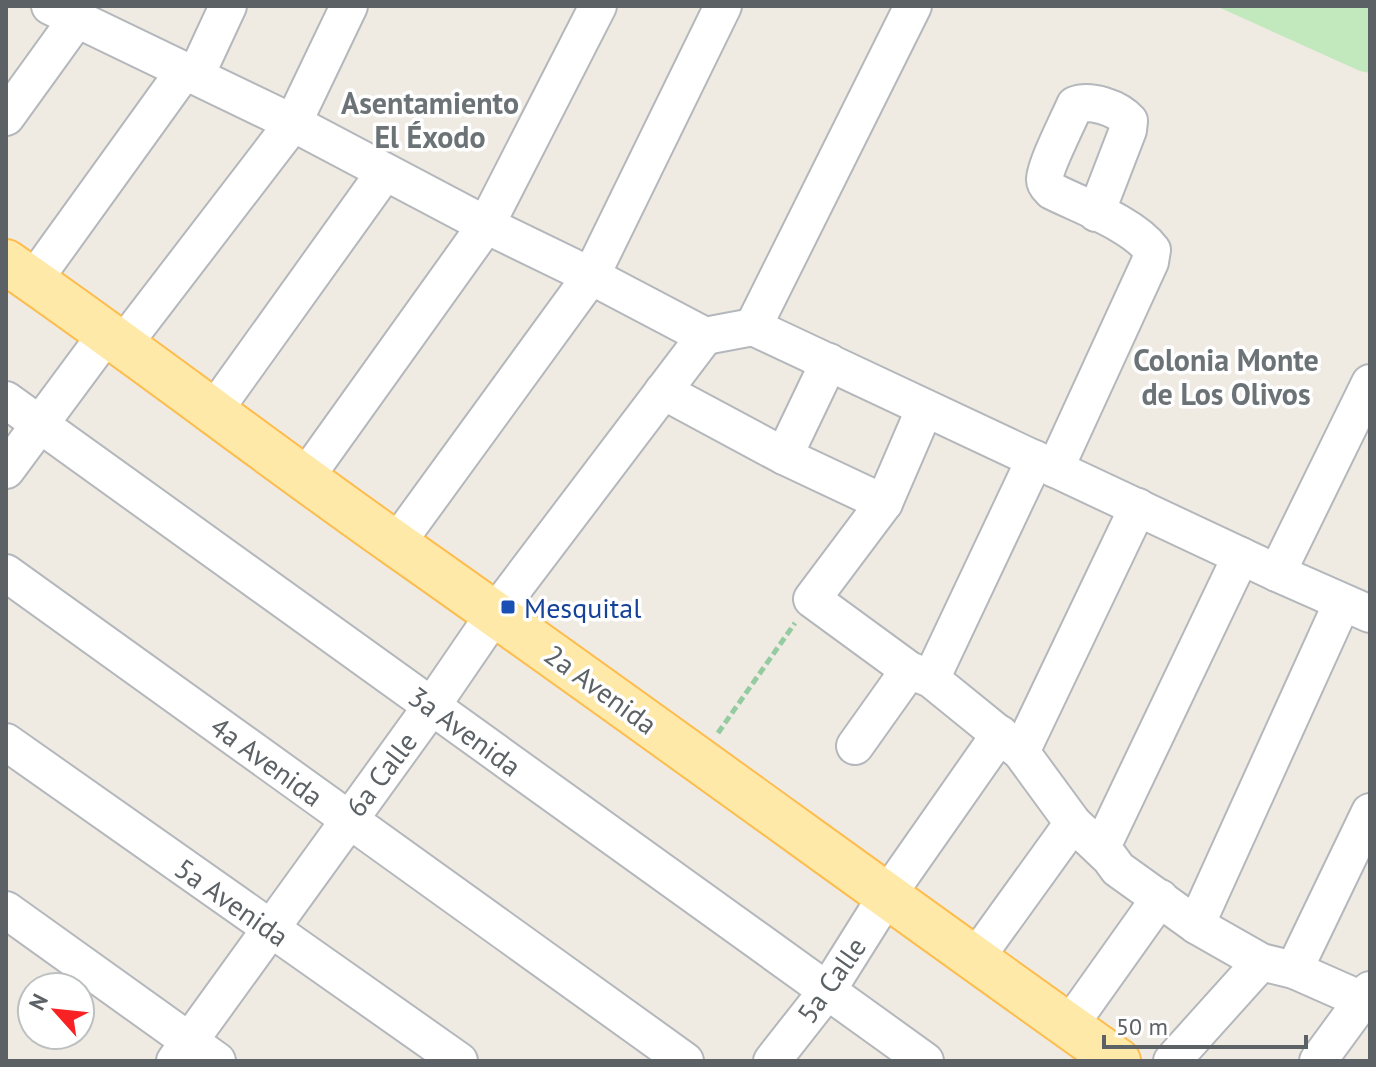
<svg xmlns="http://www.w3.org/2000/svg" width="1376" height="1067" font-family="'PT Sans',sans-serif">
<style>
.green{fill:#c1e9bd}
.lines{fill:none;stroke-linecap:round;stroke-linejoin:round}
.minor-casing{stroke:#b4b7bb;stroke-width:40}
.major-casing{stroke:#fdbd4e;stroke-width:48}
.path{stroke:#95cba0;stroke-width:5;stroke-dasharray:8 4;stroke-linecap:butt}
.minor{stroke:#fff;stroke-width:36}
.major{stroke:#ffe9a8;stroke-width:44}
.transit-dot{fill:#1a4fb4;stroke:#fff;stroke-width:3}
.labels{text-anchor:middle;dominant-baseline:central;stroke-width:7;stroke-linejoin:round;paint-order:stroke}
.transit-label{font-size:28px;fill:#164399;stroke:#fff;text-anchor:start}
.street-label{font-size:28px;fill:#5b6165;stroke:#fff}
.neighbourhood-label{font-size:30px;font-weight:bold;fill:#6c7377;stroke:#fff}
</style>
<rect width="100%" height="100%" fill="#efebe3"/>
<path class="green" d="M 1216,6 L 1370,6 L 1370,73 L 1360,71 Z"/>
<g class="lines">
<g class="minor-casing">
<g id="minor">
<path d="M 50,6 L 293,123 L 486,225 L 591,276 L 705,336 L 753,327 L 1277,573 L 1370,614"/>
<path d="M 196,75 L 228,6"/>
<path d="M 6,117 L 76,20"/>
<path d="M 33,281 L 185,70"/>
<path d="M 753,327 L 913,6"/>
<path d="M 122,346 L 293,123 L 349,6"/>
<path d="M 663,391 L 784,456 L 884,503"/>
<path d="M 6,400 L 925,1061"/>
<path d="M 925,408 L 884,503 L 812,599 L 909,670 L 931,679 L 1021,752 L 1073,823 L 1110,858 L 1118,869 L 1196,925 L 1261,962 L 1294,970 L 1362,1000"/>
<path d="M 213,412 L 385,172"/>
<path d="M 784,456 L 829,362"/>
<path d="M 1055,469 L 1150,262 L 1152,250 C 1133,224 1082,206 1052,191 C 1049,188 1045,185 1045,180 C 1044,168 1069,119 1075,105 C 1090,99 1118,108 1129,121 L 1128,130 L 1096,213"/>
<path d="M 6,470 L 106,335"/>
<path d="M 305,478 L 486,225 L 598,6"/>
<path d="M 396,544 L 591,276 L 723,6"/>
<path d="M 6,573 L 685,1061"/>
<path d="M 1277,573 L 1370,383"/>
<path d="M 931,679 L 1035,459"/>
<path d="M 6,742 L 459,1061"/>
<path d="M 855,746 L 909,670"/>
<path d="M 1021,752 L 1138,507"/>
<path d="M 1101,849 L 1241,556"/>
<path d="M 6,910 L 217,1061"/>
<path d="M 1196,925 L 1342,603"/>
<path d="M 975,959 L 1073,823"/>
<path d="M 1294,970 L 1370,812"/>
<path d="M 1069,1026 L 1160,898"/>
<path d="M 175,1061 L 431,707 L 496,612 L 705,336"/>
<path d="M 772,1061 L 827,991 L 886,897 L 1000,734"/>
<path d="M 1172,1061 L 1261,962"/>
<path d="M 1318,1061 L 1370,990"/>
</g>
</g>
<g class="major-casing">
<path id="major" d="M 6,262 C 138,353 265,452 396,544 C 638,714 877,890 1118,1061"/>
</g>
<path class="path" d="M 718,733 L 795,623"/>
<use href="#minor" class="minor"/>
<use href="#major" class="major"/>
</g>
<rect class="transit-dot" x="500" y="599" width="16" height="16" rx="4"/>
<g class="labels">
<g class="transit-label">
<text x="524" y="607">Mesquital</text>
</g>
<g class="street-label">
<text transform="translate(601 689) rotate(36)">2a Avenida</text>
<text transform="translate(465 731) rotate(36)">3a Avenida</text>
<text transform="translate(267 761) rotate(36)">4a Avenida</text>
<text transform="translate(381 774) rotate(-53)">6a Calle</text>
<text transform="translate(232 902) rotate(35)">5a Avenida</text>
<text transform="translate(831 980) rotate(-55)">5a Calle</text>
</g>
<g class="neighbourhood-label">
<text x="430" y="102">Asentamiento<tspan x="430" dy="34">El Éxodo</tspan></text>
<text x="1226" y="359">Colonia Monte<tspan x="1226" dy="34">de Los Olivos</tspan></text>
</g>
</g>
<rect width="1376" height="1067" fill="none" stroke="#5b6165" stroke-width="16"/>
<g transform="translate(56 1011) rotate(297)"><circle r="38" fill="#ffffff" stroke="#bdc0c1" stroke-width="2"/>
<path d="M0-6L14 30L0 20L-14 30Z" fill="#f82123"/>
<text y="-12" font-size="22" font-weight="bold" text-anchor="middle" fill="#5b6165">N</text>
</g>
<path d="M1104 1035v12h202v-12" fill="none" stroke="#5b6165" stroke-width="4"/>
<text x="1116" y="1035" font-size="24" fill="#5b6165" stroke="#ffffff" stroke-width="6" paint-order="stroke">50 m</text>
</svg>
